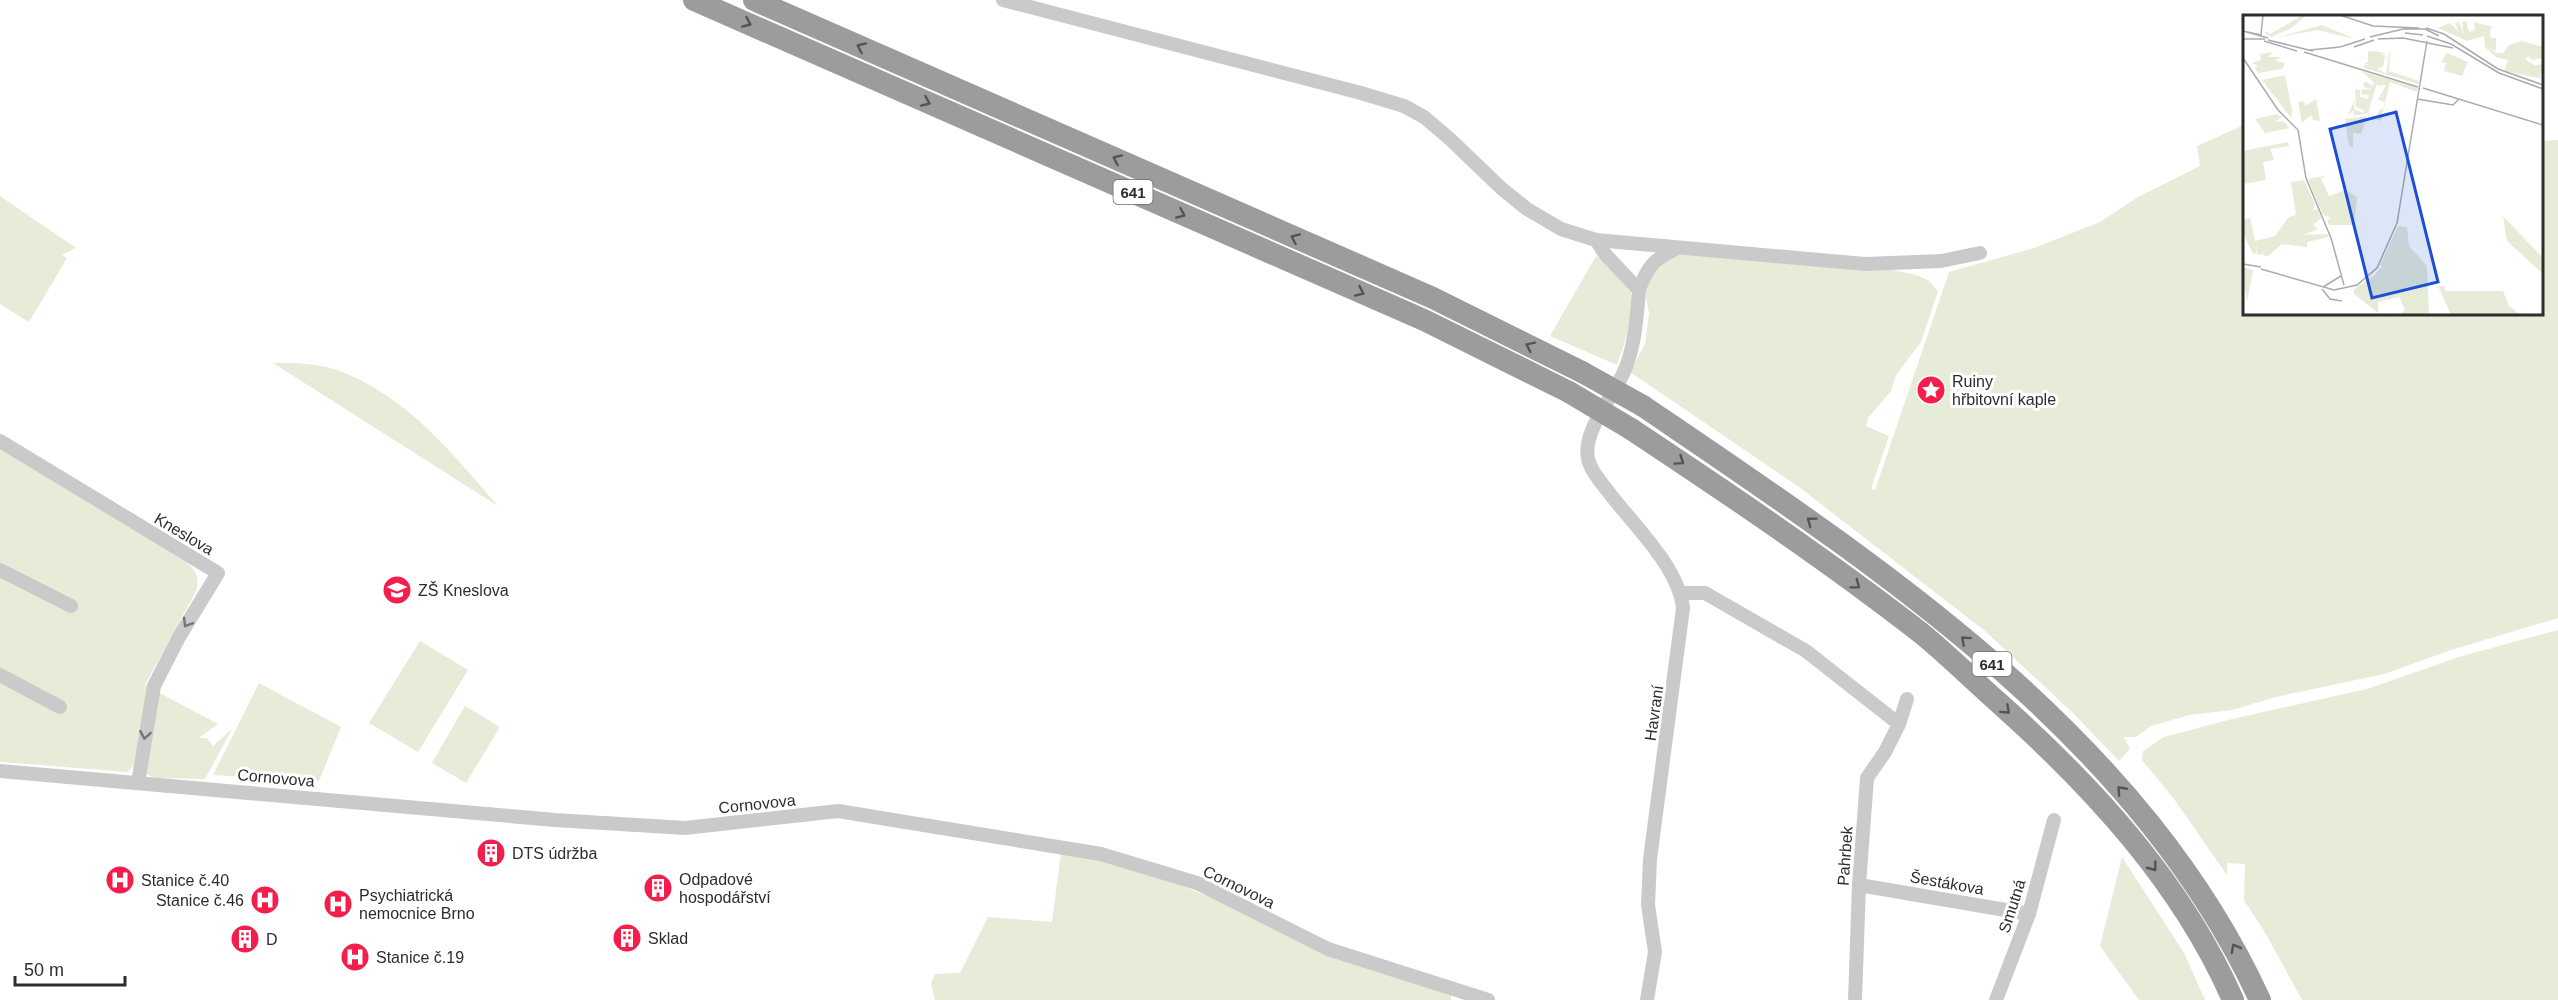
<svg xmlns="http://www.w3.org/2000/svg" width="2558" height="1000" font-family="Helvetica,sans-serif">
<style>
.green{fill:#e6ecd8}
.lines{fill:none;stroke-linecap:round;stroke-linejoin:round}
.minor{stroke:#cacaca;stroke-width:14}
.trunk{stroke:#9c9c9c;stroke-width:22}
.trunk-bridge{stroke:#9c9c9c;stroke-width:22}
.oneway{stroke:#545454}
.oneway2{stroke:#747474}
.labels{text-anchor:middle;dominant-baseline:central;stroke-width:6;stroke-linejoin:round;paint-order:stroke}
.shield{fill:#fff;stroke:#6c6c6c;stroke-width:1.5}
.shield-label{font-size:15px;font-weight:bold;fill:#2d2d2d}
.poi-label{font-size:16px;fill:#2d2d2d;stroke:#fff;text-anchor:start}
.street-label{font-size:16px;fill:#2d2d2d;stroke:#fff}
.inset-road{fill:none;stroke:#ababab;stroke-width:1.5}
.view{fill:#1d4ed8;fill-opacity:0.15;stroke:#1d4ed8;stroke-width:3}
.inset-edge{fill:none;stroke:#2d2d2d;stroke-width:3}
</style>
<rect width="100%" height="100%" fill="#fff"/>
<g class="green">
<path d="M 2244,125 L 2244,314 L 2542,314 L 2542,141 L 2558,140 L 2558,618 L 2451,650 L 2384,674 L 2276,697 L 2232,710 L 2189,715 L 2151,726 L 2136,737 L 2124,737 L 2130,749 L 2119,761 L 2075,715 L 1985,631 L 1799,487 L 1630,372 L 1645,344 L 1649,313 L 1645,294 L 1653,270 L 1678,248 L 1865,264 L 1916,275 L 1928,280 L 1938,291 L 1921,342 L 1896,375 L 1891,391 L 1868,418 L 1866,426 L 1889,436 L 1871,489 L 1875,490 L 1949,272 L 2034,248 L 2100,222 L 2138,197 L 2200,166 L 2197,146 Z"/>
<path d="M 0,196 L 76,248 L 62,255 L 67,258 L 29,322 L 0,304 Z"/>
<path d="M 1596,256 C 1606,262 1624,272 1628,282 C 1638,305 1625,343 1617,365 L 1550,336 Z"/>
<path d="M 273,363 C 294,363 317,363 337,370 C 406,395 452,453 498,506 Z"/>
<path d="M 0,449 L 185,561 C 196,570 201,579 195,593 L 145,685 L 150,688 C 146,710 143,757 128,772 L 0,762 Z"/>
<path d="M 2558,630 L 2558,1000 L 2302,1000 L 2266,934 L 2244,900 L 2245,864 L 2227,863 L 2227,875 L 2174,799 L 2142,760 L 2143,751 L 2164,737 L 2228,720 L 2367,689 L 2459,657 Z"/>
<path d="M 420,641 L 468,670 L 418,752 L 369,723 Z"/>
<path d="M 259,683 L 341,727 L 319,781 L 213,775 Z"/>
<path d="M 158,692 L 218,724 L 199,738 L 207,738 L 213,746 L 232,729 L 205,779 L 154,778 L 147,774 L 145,769 Z"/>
<path d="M 465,706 L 500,727 L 466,783 L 432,763 Z"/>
<path d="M 1061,852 L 1103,860 L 1162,878 L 1451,993 L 1451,1000 L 935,1000 L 931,984 L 935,974 L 960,973 L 988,917 L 1052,922 Z"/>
<path d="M 2122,857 L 2184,953 L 2205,1000 L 2139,1000 L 2100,946 Z"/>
</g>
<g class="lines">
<g class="minor">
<path d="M 1003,0 L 1361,93 L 1404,106 L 1424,117 L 1450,139 L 1501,188 L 1527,209 L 1561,229 L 1596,240 L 1605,254 L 1639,290 C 1637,316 1635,343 1626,367 C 1616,394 1582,429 1588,459 C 1591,472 1602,483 1610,494 C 1634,525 1679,568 1683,608 L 1650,859 L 1648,905 L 1655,952 L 1647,1000"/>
<path d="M 1596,240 L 1865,264 L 1941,261 L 1980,253"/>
<path d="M 1639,290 C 1647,267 1654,259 1676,249"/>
<path d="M 0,441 L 218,573 L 179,637 L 154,686 L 138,783"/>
<path d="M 0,570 L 71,606"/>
<path d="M 1682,593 L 1705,593 L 1806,651 L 1899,724"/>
<path d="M 0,675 L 60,707"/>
<path d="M 0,771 L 555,820 L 685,828 L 838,811 L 1101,854 L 1197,883 L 1328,949 L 1488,1000"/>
<path d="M 1859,885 L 2029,914"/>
<path d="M 1855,1000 L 1859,885 L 1867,778 L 1885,752 L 1899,724 L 1907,699"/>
<path d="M 1996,1000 L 2029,914 L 2054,820"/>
</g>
<g class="trunk">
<path d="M 694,0 L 1424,320 L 1569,392"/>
<path d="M 754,0 L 1433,298 L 1582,372"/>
<path d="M 1643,406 C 1878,566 2137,734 2260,1000"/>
<path d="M 1631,429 C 1729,494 1827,560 1921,633 C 1948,655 1973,680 1999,703 C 2093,787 2182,883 2233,1000"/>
</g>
<g class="trunk-bridge">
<path d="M 1582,372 L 1643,406"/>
<path d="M 1569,392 L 1631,429"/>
</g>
</g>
<defs><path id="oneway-chevron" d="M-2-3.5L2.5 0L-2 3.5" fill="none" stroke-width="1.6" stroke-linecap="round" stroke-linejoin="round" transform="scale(1.5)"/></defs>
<g class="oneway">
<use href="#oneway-chevron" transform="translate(747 23) rotate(24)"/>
<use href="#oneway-chevron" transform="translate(861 47) rotate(-156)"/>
<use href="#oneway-chevron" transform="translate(926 102) rotate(24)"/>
<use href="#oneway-chevron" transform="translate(1117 159) rotate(-156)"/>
<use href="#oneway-chevron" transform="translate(1181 214) rotate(24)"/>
<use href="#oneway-chevron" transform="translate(1295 238) rotate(-156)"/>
<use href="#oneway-chevron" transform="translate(1360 292) rotate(24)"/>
<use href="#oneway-chevron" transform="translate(1530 346) rotate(-154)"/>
<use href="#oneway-chevron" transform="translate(1680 461) rotate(34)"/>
<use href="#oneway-chevron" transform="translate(1811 521) rotate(-143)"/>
<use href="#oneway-chevron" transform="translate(1856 585) rotate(37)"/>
<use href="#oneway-chevron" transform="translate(1965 640) rotate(-138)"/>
<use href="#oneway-chevron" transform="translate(2006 710) rotate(42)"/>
<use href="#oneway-chevron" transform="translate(2121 790) rotate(-132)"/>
<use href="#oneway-chevron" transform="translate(2153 867) rotate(53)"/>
<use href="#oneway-chevron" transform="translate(2235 948) rotate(-118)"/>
</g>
<g class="oneway2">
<use href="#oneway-chevron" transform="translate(187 623) rotate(121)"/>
<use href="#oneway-chevron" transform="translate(145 735) rotate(100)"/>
</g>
<defs>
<g id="sight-disc" transform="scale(1.5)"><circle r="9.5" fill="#f41e4c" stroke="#fff"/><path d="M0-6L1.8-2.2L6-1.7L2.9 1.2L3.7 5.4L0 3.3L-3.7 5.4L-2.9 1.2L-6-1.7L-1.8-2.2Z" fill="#fff"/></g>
<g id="school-disc" transform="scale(1.5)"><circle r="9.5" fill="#f41e4c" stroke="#fff"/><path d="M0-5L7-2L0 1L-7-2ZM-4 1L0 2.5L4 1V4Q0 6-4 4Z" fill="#fff"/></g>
<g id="building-disc" transform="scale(1.5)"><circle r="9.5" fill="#f41e4c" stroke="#fff"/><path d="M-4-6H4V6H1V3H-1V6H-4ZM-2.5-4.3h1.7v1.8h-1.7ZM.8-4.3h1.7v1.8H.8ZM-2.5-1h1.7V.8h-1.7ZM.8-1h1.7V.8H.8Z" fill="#fff"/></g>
<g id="hospital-disc" transform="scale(1.5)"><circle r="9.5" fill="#f41e4c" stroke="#fff"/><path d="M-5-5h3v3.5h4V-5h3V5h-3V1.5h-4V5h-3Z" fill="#fff"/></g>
</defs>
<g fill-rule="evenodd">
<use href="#sight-disc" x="1931" y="390"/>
<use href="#school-disc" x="397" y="590"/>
<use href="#building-disc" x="491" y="853"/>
<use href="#hospital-disc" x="120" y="880"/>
<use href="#building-disc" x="658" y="888"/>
<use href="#hospital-disc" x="265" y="900"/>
<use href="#hospital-disc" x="338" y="904"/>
<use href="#building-disc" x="627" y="938"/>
<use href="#building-disc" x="245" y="939"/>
<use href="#hospital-disc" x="355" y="957"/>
</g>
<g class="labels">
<g class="shield">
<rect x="1113.5" y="180" width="39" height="24" rx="4.5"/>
<rect x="1972.5" y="652" width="39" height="24" rx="4.5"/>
</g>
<g class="shield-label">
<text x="1133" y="192">641</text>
<text x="1992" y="664">641</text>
</g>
<g class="poi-label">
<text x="1952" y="381">Ruiny<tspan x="1952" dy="18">hřbitovní kaple</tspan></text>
<text x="418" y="590">ZŠ Kneslova</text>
<text x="512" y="853">DTS údržba</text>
<text x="679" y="879">Odpadové<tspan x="679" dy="18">hospodářství</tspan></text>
<text x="141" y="880">Stanice č.40</text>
<text x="359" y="895">Psychiatrická<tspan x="359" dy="18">nemocnice Brno</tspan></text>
<text x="244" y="900" text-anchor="end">Stanice č.46</text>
<text x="648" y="938">Sklad</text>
<text x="266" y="939">D</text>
<text x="376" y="957">Stanice č.19</text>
</g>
<g class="street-label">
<text transform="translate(184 534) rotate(31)">Kneslova</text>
<text transform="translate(1654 713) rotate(-82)">Havraní</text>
<text transform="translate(276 778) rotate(5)">Cornovova</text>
<text transform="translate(757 804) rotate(-6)">Cornovova</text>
<text transform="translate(1845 856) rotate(-86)">Pahrbek</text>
<text transform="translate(1947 883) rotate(10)">Šestákova</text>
<text transform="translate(1239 887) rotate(26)">Cornovova</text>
<text transform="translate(2012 906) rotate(-72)">Smutná</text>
</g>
</g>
<g transform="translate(2243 15)">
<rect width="300" height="300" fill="#fff"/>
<path d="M 60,0 L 64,0 L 47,14 L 28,22 L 23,19 L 23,16 L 27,19 ZM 223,6 L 226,17 L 232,15 L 231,7 L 250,12 L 247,15 L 248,23 L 253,23 L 253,36 L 248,34 L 253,38 L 260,38 L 266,30 L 279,26 L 300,32 L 300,43 L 289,45 L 285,41 L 283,45 L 292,50 L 300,49 L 297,62 L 300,64 L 261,56 L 265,45 L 253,42 L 242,32 L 241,21 L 224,26 L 195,13 L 207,8 L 216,17 L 212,8 L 216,7 L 221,20 L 219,7 ZM 79,10 L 112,24 L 74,15 L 36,22 ZM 148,30 L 146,56 L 176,66 L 175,69 L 121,53 L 121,49 L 134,53 L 121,48 L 125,47 L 125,36 L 138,37 L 146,40 L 142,52 L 145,40 L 136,38 L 142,41 L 140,52 L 134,53 L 143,59 ZM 30,37 L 25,42 L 38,42 L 32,46 L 42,48 L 40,54 L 15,58 L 12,52 L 15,51 L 9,48 L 18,45 L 17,39 ZM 204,38 L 225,47 L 219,61 L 201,56 L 203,48 L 198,47 ZM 118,56 L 175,73 L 174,77 L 147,67 L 138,106 L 132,104 L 137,94 L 140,94 L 143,82 L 141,87 L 135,85 L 143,70 L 135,71 ZM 42,60 L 49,96 L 48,103 L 19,65 ZM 122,66 L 130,71 L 131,66 L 134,68 L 125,98 L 110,101 L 111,95 L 104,101 L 112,85 L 111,94 L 120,98 L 121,95 L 113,92 L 112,74 L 117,75 L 117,82 L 125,84 L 126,80 L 118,79 L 119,74 L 128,75 L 120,71 ZM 73,84 L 77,106 L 70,105 L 68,100 L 59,108 L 55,87 L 61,86 L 62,91 ZM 35,99 L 35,101 L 38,101 L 39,102 L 31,107 L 40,106 L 47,113 L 22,118 L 12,104 ZM 124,101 L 118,119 L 110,118 L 110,132 L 106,131 L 102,104 ZM 45,127 L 46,131 L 27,134 L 31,145 L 20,147 L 23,165 L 0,169 L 0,136 ZM 87,160 L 78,163 L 86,181 L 103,175 L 114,182 L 111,210 L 86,210 L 84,205 L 88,203 L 80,200 L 65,164 ZM 61,165 L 72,189 L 70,195 L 75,194 L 78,203 L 70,210 L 75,214 L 60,220 L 85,219 L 86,222 L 64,227 L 64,232 L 39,229 L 25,241 L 20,240 L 20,235 L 19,240 L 14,239 L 13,230 L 13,239 L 10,239 L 0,218 L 0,205 L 7,203 L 12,226 L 32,221 L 46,202 L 53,200 L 48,167 ZM 260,201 L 300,243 L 300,259 L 264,226 ZM 155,211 L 164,212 L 166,231 L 184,251 L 186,300 L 155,300 L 162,295 L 154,277 L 156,282 L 135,287 L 135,298 L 111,279 L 111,274 L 132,260 L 138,252 L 142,255 L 137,250 ZM 0,252 L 10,255 L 4,287 L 0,261 ZM 195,271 L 201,271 L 203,276 L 260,276 L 266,291 L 278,300 L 208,300 Z" fill="#e6ecd8"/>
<path class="inset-road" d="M 97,0 L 130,11 L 176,13M 183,13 L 201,19 L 255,54 L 300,70M 0,16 L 25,23M 0,16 L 18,20M 162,18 L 180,20M 18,20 L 20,0M 184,21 L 208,29 L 256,58 L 300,74M 127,22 L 160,14 L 182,14 L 196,21M 0,24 L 22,24M 135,24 L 160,23 L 210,33M 25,25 L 70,36M 21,26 L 54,36M 111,32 L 131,25M 67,35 L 97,32 L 122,24M 61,37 L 175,72M 0,43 L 35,95 L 55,115 L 63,163 L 88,223 L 101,270M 180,73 L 300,110M 174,84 L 210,90 L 216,84M 0,249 L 18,252M 18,254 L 91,275 L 114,270 L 134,253 L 154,208 L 184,26M 80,272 L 98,261M 79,274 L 87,284 L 99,286"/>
<path class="view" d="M 153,97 L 195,267 L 129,283 L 87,114 Z"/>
<rect width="300" height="300" class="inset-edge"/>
</g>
<path d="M15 976v9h110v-9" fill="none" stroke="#2d2d2d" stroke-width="3"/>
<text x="24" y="976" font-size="18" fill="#2d2d2d" stroke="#ffffff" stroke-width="4.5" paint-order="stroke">50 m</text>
</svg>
